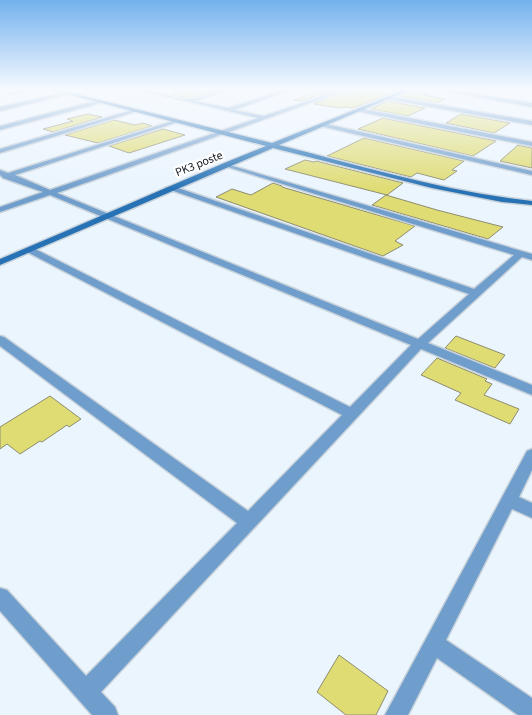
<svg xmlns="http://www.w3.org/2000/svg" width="532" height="715" font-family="'Source Sans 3',sans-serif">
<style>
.building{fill:#dfdc73;stroke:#8d8c70}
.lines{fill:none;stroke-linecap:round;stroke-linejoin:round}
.street-casing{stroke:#c8d2db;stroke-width:3}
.secondary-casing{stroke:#c8d2db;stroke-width:3}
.street{fill:#709ecc;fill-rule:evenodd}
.secondary{fill:#2772b5;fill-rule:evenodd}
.labels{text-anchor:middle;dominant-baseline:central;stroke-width:4.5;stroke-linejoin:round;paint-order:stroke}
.far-street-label{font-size:12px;fill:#111921;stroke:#fff}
</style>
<rect width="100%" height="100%" fill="#ebf5fe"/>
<g class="building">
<path d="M 173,90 L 213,90 L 213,91 L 195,97 L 184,97 L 173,95 Z"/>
<path d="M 321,90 L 334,90 L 301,101 L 294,100 Z"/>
<path d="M 349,90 L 399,90 L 353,108 L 344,107 L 339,108 L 314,104 Z"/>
<path d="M 411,91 L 428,94 L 425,95 L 445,99 L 437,103 L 400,96 Z"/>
<path d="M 388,101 L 425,108 L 408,116 L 371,109 Z"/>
<path d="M 88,114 L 102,117 L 53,132 L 43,129 L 73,121 L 67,119 Z"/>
<path d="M 461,114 L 510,123 L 494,133 L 446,123 Z"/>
<path d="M 383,118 L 496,141 L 473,156 L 358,129 Z"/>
<path d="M 114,120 L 135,125 L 143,123 L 152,126 L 98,143 L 65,135 Z"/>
<path d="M 163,129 L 185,135 L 129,153 L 109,146 Z"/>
<path d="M 364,138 L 464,161 L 452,170 L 457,171 L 444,180 L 417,173 L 411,177 L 327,156 Z"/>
<path d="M 518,145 L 532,148 L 532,168 L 500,161 Z"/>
<path d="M 305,160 L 314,162 L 316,161 L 403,183 L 387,195 L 285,169 Z"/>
<path d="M 273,183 L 282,186 L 282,187 L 415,226 L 395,241 L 403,245 L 383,256 L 216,197 L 232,189 L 251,195 Z"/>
<path d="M 386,195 L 437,210 L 503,227 L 488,239 L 372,205 Z"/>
<path d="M 456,336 L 505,355 L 495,368 L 445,348 Z"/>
<path d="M 437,358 L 487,379 L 485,381 L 492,384 L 484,395 L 519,409 L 510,424 L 455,400 L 461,393 L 421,375 Z"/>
<path d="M 50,396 L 81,419 L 69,427 L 67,425 L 42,442 L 40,441 L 20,454 L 7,444 L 0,449 L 0,427 Z"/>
<path d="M 339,655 L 388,691 L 376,715 L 346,715 L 317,692 Z"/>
</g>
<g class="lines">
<g class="street-casing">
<g id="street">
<path d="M 22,90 L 31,90 L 12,95 L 10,94 Z"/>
<path d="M 139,90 C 155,90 175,100 190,99 C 203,99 215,90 228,90 L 195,101 L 228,108 L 284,90 L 291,90 L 234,110 L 264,116 L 340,90 L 347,90 L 57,193 L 418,339 L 469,294 L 165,188 L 172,186 L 474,289 L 514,255 L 221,165 L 226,164 L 532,254 L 532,260 L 522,257 L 428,343 L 532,385 L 532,395 L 421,349 L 101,692 L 115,707 L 118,715 L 92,715 L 0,611 L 0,588 L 7,590 L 86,676 L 237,523 L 0,346 L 0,336 L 4,337 L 248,511 L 342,415 L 27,252 L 27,248 L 33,248 L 350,407 L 411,345 L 50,195 L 0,212 L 0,207 L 43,192 L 3,178 L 0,175 L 0,170 L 8,173 L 173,121 L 178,122 L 15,175 L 50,190 L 258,118 Z"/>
<path d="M 440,90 L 451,90 L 532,103 L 532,107 Z"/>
<path d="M 67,92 L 69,94 L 0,111 L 0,107 Z"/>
<path d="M 388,96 L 532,121 L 532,125 L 386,99 Z"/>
<path d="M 99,100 L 101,103 L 0,130 L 0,126 Z"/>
<path d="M 358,108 L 532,142 L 532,146 L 356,111 Z"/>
<path d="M 133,110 L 138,111 L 0,153 L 0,149 Z"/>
<path d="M 322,123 L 532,171 L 532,175 L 320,126 Z"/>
<path d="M 532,449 L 532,470 L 519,497 L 532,503 L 532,518 L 512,509 L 446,640 L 532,698 L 532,715 L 518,715 L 437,658 L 408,715 L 385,715 L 527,451 Z"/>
</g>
</g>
<g class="secondary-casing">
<path id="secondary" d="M 52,90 L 60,90 L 272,143 L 404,90 L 410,90 L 279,145 C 362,166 446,192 532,201 L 532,205 L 502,202 L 432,188 L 273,148 L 0,265 L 0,259 C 89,222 177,182 266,146 Z"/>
</g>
<use href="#street" class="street"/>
<use href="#secondary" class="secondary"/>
</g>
<linearGradient id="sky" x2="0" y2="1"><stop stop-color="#73b1ed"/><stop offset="0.47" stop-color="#f6faff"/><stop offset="1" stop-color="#f6faff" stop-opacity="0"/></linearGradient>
<rect width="532" height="190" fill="url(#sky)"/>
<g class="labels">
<g class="far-street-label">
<text transform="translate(199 164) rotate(-22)">PK3 poste</text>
</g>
</g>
</svg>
